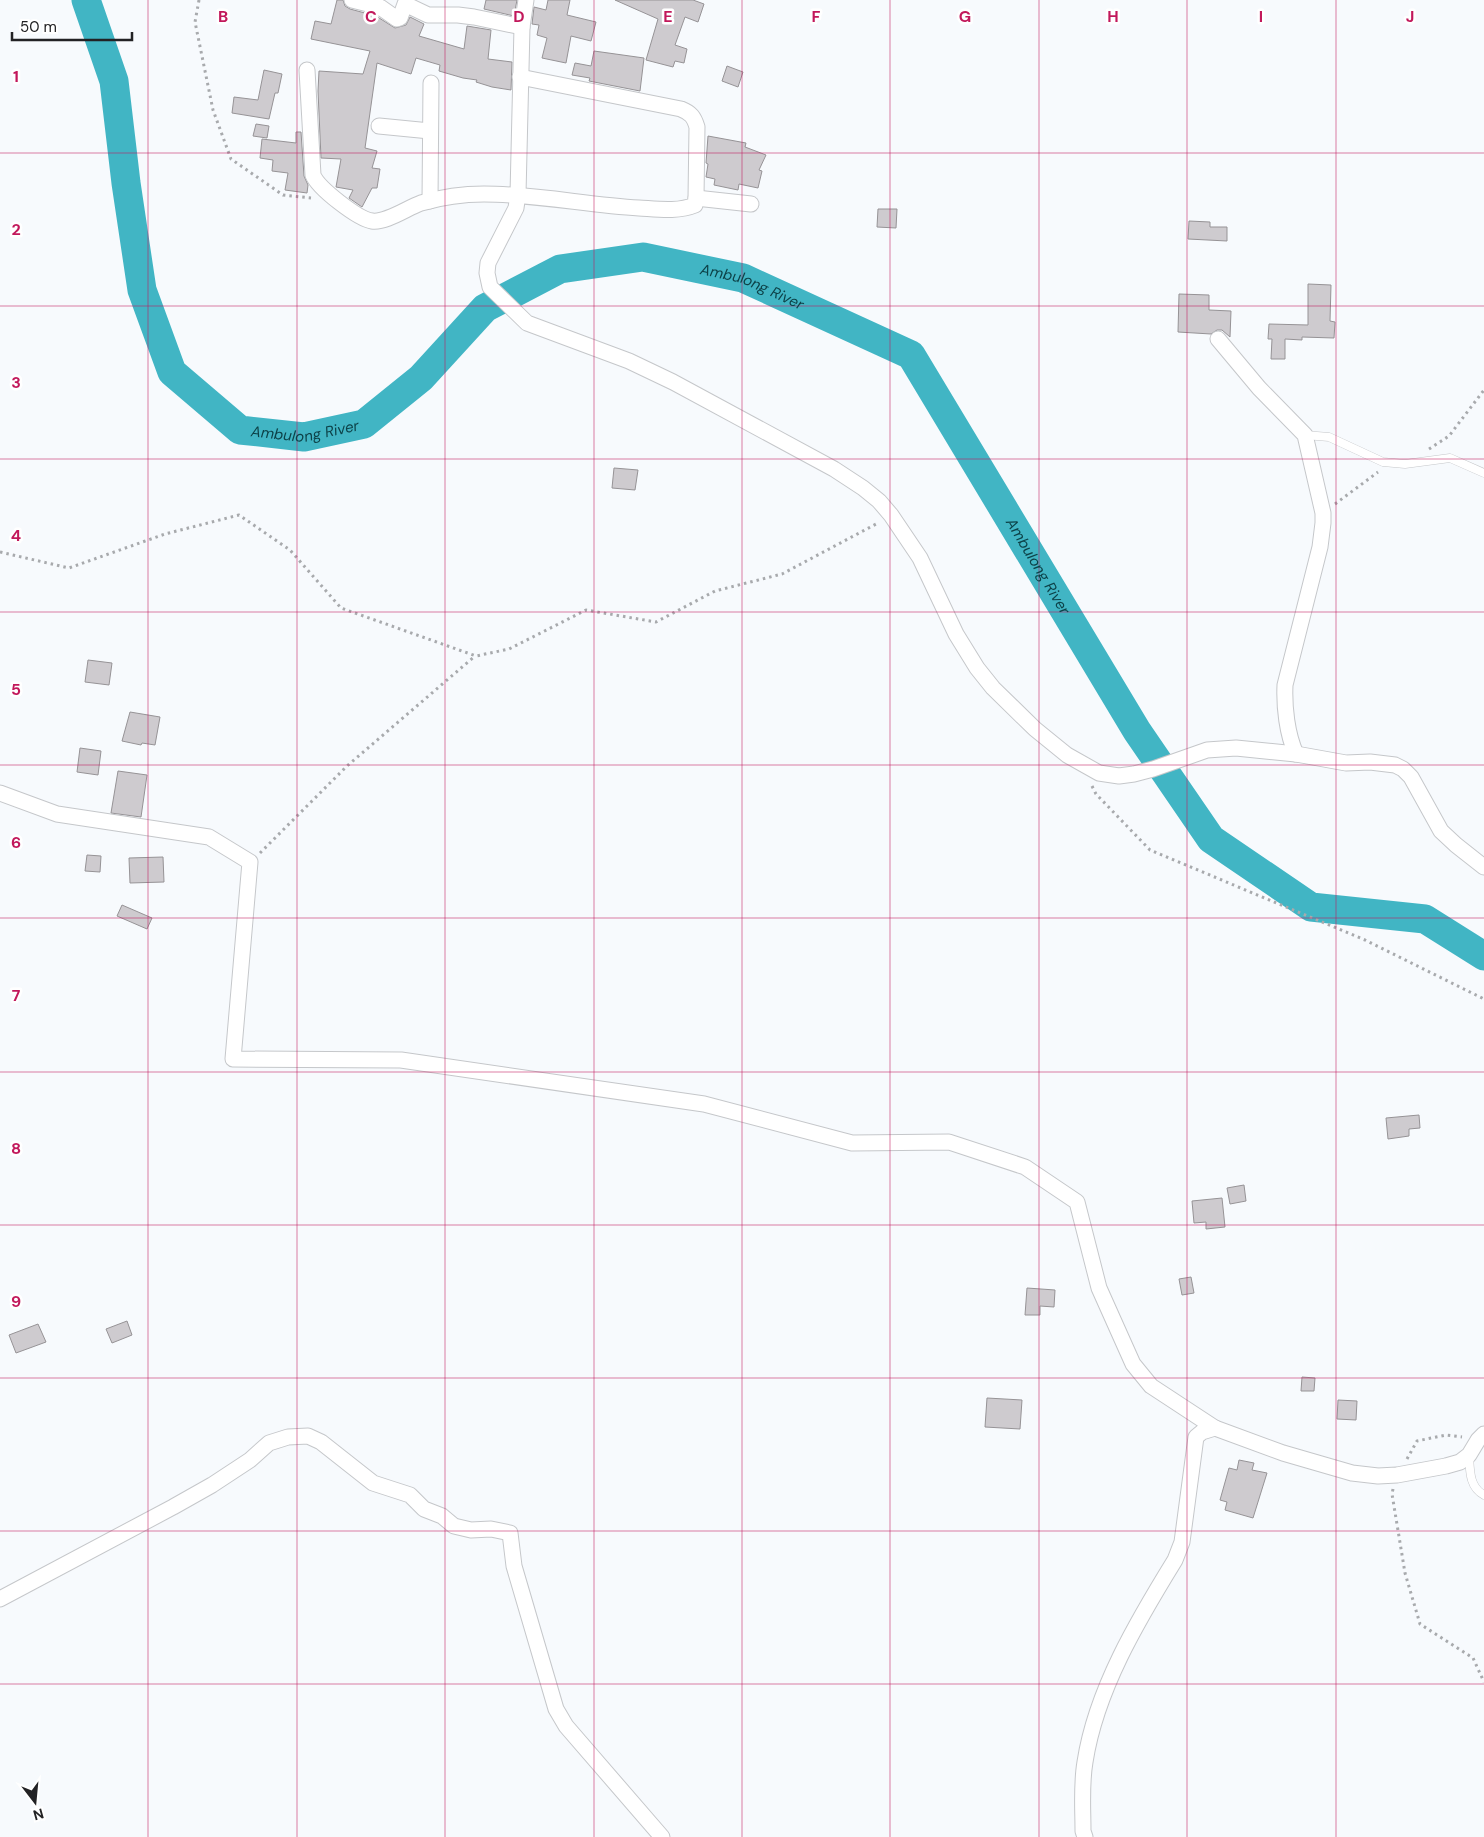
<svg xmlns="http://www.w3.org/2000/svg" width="1484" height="1837" font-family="'DM Sans',sans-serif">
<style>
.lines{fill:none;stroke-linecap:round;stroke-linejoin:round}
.river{stroke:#41b5c4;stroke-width:29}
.building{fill:#cecbcf;stroke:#969396}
.service-casing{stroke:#c5c7ca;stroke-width:9}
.minor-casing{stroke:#c5c7ca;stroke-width:17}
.path{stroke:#a8aaad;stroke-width:3;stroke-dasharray:2.5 4;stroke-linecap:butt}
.service{stroke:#fff;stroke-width:8}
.minor{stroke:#fff;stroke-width:15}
.grid{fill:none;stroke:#c2185b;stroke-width:1;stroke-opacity:0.55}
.labels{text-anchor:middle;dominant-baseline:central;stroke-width:5;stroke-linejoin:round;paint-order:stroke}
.water-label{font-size:15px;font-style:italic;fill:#0d4248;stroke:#fff}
.grid-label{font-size:16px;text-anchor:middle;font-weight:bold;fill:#c2185b;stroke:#fff;stroke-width:5;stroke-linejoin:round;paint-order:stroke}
</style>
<rect width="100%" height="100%" fill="#f7fafd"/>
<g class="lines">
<path class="river" id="s1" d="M 86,0 L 114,81 L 126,183 L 142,290 L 172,372 L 240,430 L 304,437 L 364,424 L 421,378 L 485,308 L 560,269 L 643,257 L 743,278 L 911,355 L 1137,731 L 1211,839 L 1311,907 L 1425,919 L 1484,956"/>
</g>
<g class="building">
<path d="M 337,0 L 343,0 L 345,6 L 350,9 L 376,16 L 395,28 L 406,25 L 410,17 L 424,24 L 419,36 L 464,49 L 467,26 L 491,30 L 488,59 L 512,62 L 511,90 L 492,87 L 476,82 L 477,80 L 463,78 L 439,71 L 440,65 L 416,58 L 411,74 L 377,63 L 365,148 L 377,151 L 372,168 L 380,169 L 377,188 L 372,188 L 362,207 L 349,198 L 353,190 L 336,187 L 341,159 L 321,158 L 318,91 L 319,71 L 363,74 L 370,51 L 311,39 L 315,21 L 331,24 Z"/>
<path d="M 486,0 L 517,0 L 514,16 L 484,9 Z"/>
<path d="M 548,0 L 570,0 L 567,15 L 596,22 L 591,41 L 571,36 L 566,63 L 542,58 L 547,38 L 537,35 L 539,25 L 532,24 L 534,7 L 546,10 Z"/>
<path d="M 615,0 L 693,0 L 704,4 L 698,22 L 685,17 L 675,45 L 687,49 L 684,63 L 675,61 L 673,67 L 646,60 L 658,19 Z"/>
<path d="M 594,51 L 644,58 L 640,91 L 589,81 L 590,78 L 572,75 L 575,63 L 591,66 Z"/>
<path d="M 727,66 L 743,72 L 738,87 L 722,81 Z"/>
<path d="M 264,70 L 282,74 L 278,93 L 275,93 L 269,119 L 232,113 L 234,97 L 258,100 Z"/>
<path d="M 256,124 L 269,126 L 267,138 L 253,136 Z"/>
<path d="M 296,132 L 301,132 L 304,176 L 308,185 L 307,193 L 285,190 L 288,173 L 272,171 L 273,160 L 260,158 L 262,139 L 296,143 Z"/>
<path d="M 708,136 L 746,143 L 745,147 L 766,155 L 759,170 L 762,171 L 758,188 L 739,184 L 738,190 L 714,185 L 715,179 L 706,177 L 708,164 L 706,163 Z"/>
<path d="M 878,209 L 897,209 L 896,228 L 877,227 Z"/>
<path d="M 1189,221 L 1210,222 L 1210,227 L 1227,227 L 1227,241 L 1188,239 Z"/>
<path d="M 1308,284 L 1331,285 L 1330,321 L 1335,322 L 1334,338 L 1302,337 L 1302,340 L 1285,339 L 1285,359 L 1271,359 L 1272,339 L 1268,339 L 1269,324 L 1308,325 Z"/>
<path d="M 1179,294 L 1209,295 L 1209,310 L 1231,311 L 1230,337 L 1222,330 L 1217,330 L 1211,334 L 1178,332 Z"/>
<path d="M 614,468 L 638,470 L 635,490 L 612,488 Z"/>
<path d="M 88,660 L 112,663 L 109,685 L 85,682 Z"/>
<path d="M 130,712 L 160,717 L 155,745 L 142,743 L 141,745 L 122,741 Z"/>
<path d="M 80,748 L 101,751 L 98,775 L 77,772 Z"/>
<path d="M 118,771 L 147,775 L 141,817 L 111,813 Z"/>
<path d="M 87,855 L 101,856 L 100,872 L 85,871 Z"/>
<path d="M 163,857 L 164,882 L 130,883 L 129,858 Z"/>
<path d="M 122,905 L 152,918 L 147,929 L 117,916 Z"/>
<path d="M 1419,1115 L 1420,1128 L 1409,1129 L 1409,1136 L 1388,1139 L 1386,1118 Z"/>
<path d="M 1244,1185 L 1246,1201 L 1230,1204 L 1227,1188 Z"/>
<path d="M 1222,1198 L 1225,1227 L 1206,1229 L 1206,1222 L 1194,1223 L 1192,1201 Z"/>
<path d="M 1191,1277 L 1194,1293 L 1182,1295 L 1179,1279 Z"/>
<path d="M 1027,1288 L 1055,1290 L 1054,1307 L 1040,1306 L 1040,1315 L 1025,1315 Z"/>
<path d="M 127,1321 L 132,1335 L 112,1343 L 106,1329 Z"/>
<path d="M 38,1324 L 46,1342 L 16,1353 L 9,1335 Z"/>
<path d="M 1302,1377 L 1315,1378 L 1314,1391 L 1301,1391 Z"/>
<path d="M 987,1398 L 1022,1400 L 1020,1429 L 985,1427 Z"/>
<path d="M 1338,1400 L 1357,1401 L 1356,1420 L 1337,1419 Z"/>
<path d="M 1239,1460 L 1254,1463 L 1252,1470 L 1267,1473 L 1253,1518 L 1225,1510 L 1227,1502 L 1220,1500 L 1229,1468 L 1237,1470 Z"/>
</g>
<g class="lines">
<g class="service-casing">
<g id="service">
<path d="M 1305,435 L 1329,437 L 1383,462 L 1405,464 L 1450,458 L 1484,473"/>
<path d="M 1469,1455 C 1470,1470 1469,1487 1484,1495"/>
</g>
</g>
<g class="minor-casing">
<g id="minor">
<path d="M 352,0 L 380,7 L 397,19 L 400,18 L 405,4 L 428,15 L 458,15 L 474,17 L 522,27"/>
<path d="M 526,0 L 522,27 L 518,194 L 516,208 L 488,263 L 487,273 L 490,287 L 527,323 L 629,361 L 673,382 L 834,469 L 863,488 L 879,501 L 891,515 L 920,558 L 956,634 L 977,668 L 993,688 L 1035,729 L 1067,755 L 1099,773 L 1119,776 L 1134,774 L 1153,769 L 1207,750 L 1236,748 L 1296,754 L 1346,763 L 1370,762 L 1395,765 L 1403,769 L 1411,777 L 1441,831 L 1456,845 L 1484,867"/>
<path d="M 307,70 L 313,175 C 318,188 358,219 372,221 C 386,223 407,208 421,203 C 442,197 462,194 484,194 C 536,194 587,205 639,208 C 657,209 678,212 695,205 L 696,198 L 697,127 C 694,117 691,113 681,109 L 520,77"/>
<path d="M 379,126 L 430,131"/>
<path d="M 696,198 L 751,204"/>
<path d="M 430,201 L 431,83"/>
<path d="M 1218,339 L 1259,388 L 1305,435 L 1323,513 L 1323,523 L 1320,547 L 1285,685 C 1284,707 1287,734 1296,754"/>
<path d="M 0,793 L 57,814 L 209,837 L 250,862 L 233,1059 L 401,1060 L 704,1104 L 852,1143 L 949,1142 L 1025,1167 L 1077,1202 L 1099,1288 L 1133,1364 L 1151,1386 L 1215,1428 L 1283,1453 L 1352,1473 L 1378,1476 L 1397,1475 L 1446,1466 L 1460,1462 L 1469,1455 L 1478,1440 L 1484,1434"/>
<path d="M 0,1599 L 173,1507 L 212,1485 L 250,1460 L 269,1443 L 288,1437 L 308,1436 L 321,1442 L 373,1483 L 410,1495 L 424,1509 L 442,1516 L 454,1526 L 471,1530 L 491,1529 L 510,1533 L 514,1566 L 556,1709 L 566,1726 L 662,1837"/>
<path d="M 1085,1837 L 1083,1831 C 1083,1808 1081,1785 1085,1762 C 1096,1690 1138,1620 1175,1560 L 1182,1542 L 1196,1437 L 1202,1432 L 1215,1428"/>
</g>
</g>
<g class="path">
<path d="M 199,0 L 195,22 L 213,110 L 231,159 L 283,195 L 311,198"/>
<path d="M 1429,449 L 1449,436 L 1484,390"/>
<path d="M 1335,504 L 1378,472"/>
<path d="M 0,552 L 69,568 L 165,534 L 239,515 L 290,550 L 341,608 L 476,656 L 509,649 L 586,610 L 656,622 L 715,591 L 782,574 L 878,523"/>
<path d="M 1092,786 L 1096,794 L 1150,850 L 1365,940 L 1484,999"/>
<path d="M 260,853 L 347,766 L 475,656"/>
<path d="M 1407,1459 L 1417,1441 L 1446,1435 L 1462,1437"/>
<path d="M 1393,1489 L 1392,1494 L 1405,1573 L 1420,1624 L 1473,1658 L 1484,1682"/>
</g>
<use href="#service" class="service"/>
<use href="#minor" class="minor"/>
</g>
<path class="grid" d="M 148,0 L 148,1837M 297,0 L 297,1837M 445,0 L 445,1837M 594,0 L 594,1837M 742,0 L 742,1837M 890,0 L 890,1837M 1039,0 L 1039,1837M 1187,0 L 1187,1837M 1336,0 L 1336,1837M 0,153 L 1484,153M 0,306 L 1484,306M 0,459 L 1484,459M 0,612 L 1484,612M 0,765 L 1484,765M 0,918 L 1484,918M 0,1072 L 1484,1072M 0,1225 L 1484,1225M 0,1378 L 1484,1378M 0,1531 L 1484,1531M 0,1684 L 1484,1684"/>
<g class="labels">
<g class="water-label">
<text stroke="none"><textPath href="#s1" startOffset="1049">Ambulong River</textPath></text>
<text stroke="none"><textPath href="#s1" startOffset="539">Ambulong River</textPath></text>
<text stroke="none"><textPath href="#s1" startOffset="1469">Ambulong River</textPath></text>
</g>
</g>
<g class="grid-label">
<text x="223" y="22">B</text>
<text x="371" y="22">C</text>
<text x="519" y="22">D</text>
<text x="668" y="22">E</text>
<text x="816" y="22">F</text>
<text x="965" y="22">G</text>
<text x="1113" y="22">H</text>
<text x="1261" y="22">I</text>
<text x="1410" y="22">J</text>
<text x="16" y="82">1</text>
<text x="16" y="235">2</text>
<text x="16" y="388">3</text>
<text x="16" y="541">4</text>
<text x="16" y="695">5</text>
<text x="16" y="848">6</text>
<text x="16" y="1001">7</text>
<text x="16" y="1154">8</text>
<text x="16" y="1307">9</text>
</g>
<g transform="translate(35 1802) rotate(164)" stroke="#ffffff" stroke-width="4" paint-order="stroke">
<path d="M0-4L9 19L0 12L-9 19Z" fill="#222224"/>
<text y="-8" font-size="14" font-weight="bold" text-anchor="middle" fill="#222224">N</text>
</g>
<path d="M12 32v8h120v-8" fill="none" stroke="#222224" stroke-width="2.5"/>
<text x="20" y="32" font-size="15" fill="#222224" stroke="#ffffff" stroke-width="4" paint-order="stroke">50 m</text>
</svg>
